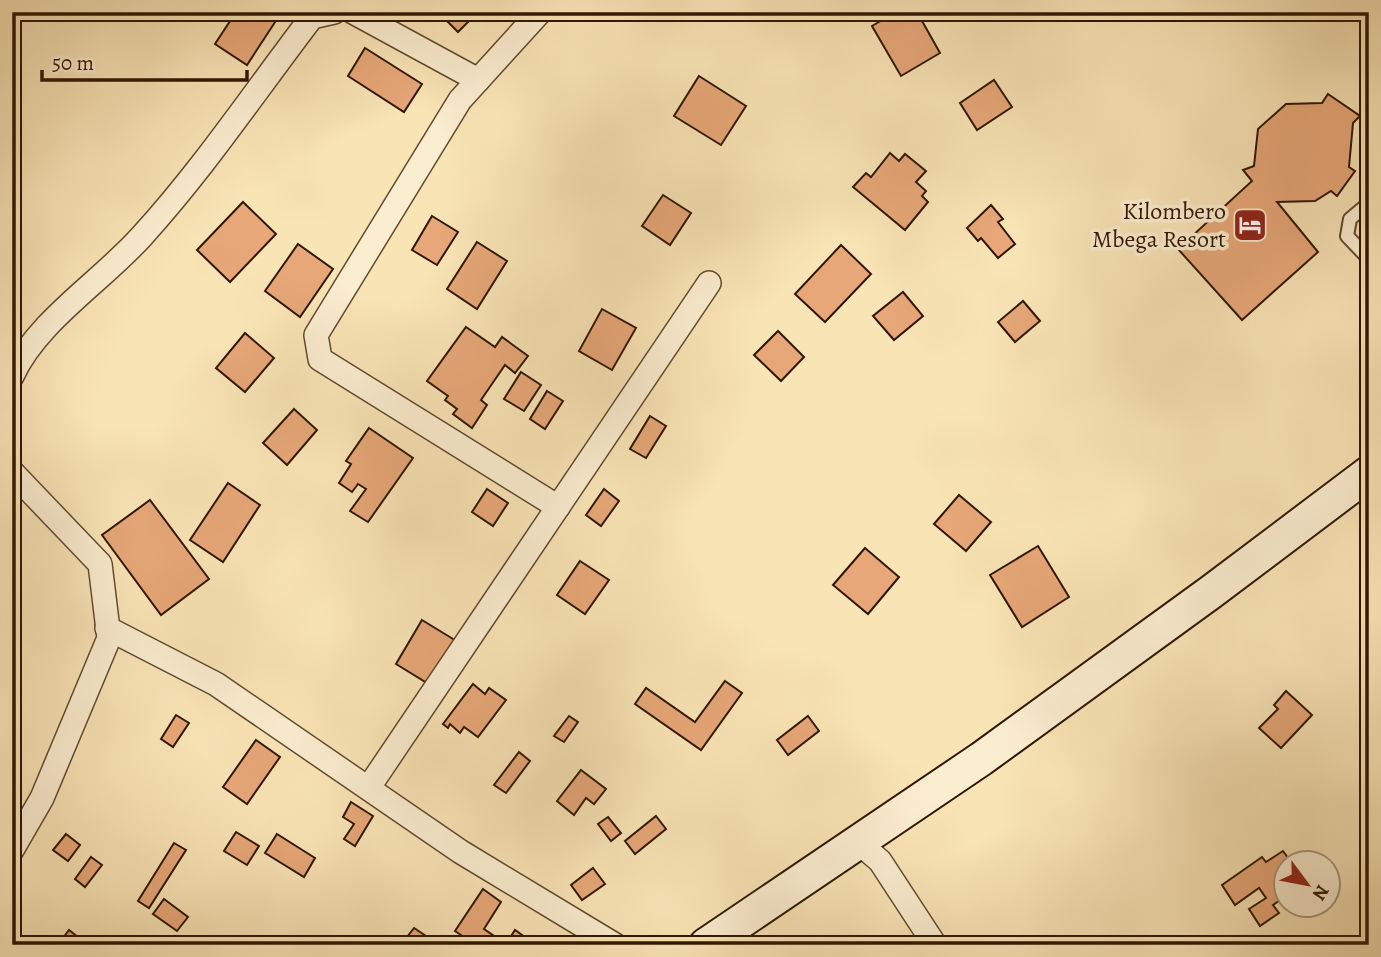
<svg xmlns="http://www.w3.org/2000/svg" width="1381" height="957" font-family="Alegreya,serif">
<style>
.building{fill:#e7a778;stroke:#2f1701;stroke-width:2}
.lines{fill:none;stroke-linecap:round;stroke-linejoin:round}
.service-casing{stroke:#624a2e;stroke-width:16}
.minor-casing{stroke:#624a2e;stroke-width:26}
.secondary-casing{stroke:#2f1701;stroke-width:37}
.service{stroke:#fbedd0;stroke-width:12}
.minor{stroke:#fbedd0;stroke-width:23}
.secondary{stroke:#fbedd0;stroke-width:33}
.labels{text-anchor:middle;dominant-baseline:central;stroke-width:7;stroke-linejoin:round;paint-order:stroke}
.poi-label{font-size:24px;fill:#2f1701;stroke:#fbedd0;text-anchor:end}
</style>
<rect width="100%" height="100%" fill="#f9e4b6"/>
<filter id="stains"><feTurbulence type="fractalNoise" baseFrequency=".00286" numOctaves="4"/><feColorMatrix values="0 0 0 0 .2 0 0 0 0 .09 0 0 0 0 .02 0 0 0 .5 -.17"/></filter>
<radialGradient id="worn" r=".72"><stop offset=".6" stop-color="#630" stop-opacity="0"/><stop offset="1" stop-color="#630" stop-opacity=".3"/></radialGradient>
<g class="building">
<path d="M 236,12 L 281,13 L 247,65 L 215,44 Z"/>
<path d="M 438,12 L 478,12 L 458,32 Z"/>
<path d="M 896,12 L 917,12 L 940,53 L 901,76 L 872,26 Z"/>
<path d="M 365,48 L 422,84 L 404,112 L 348,76 Z"/>
<path d="M 699,76 L 746,106 L 721,145 L 674,116 Z"/>
<path d="M 994,80 L 1012,107 L 977,130 L 960,103 Z"/>
<path d="M 1328,94 L 1360,116 L 1353,123 L 1349,167 L 1355,171 L 1337,196 L 1331,191 L 1315,201 L 1277,202 L 1318,252 L 1242,320 L 1178,249 L 1252,181 L 1243,170 L 1254,166 L 1258,129 L 1286,104 L 1322,103 Z"/>
<path d="M 890,153 L 899,161 L 905,154 L 926,171 L 916,182 L 926,191 L 922,196 L 928,202 L 905,230 L 853,187 L 866,173 L 871,177 Z"/>
<path d="M 663,195 L 691,213 L 670,245 L 642,226 Z"/>
<path d="M 243,202 L 276,234 L 230,282 L 197,250 Z"/>
<path d="M 991,205 L 1003,219 L 998,222 L 1015,244 L 998,258 L 981,238 L 978,241 L 967,228 Z"/>
<path d="M 432,216 L 458,232 L 437,265 L 412,250 Z"/>
<path d="M 477,242 L 507,261 L 477,309 L 447,289 Z"/>
<path d="M 298,244 L 333,269 L 300,317 L 265,291 Z"/>
<path d="M 841,245 L 871,274 L 825,322 L 795,294 Z"/>
<path d="M 903,292 L 923,316 L 894,340 L 873,316 Z"/>
<path d="M 1023,301 L 1040,321 L 1015,342 L 998,322 Z"/>
<path d="M 12,304 L 20,308 L 12,320 Z"/>
<path d="M 602,309 L 636,328 L 612,370 L 579,351 Z"/>
<path d="M 466,327 L 495,347 L 502,337 L 528,356 L 515,373 L 505,365 L 481,400 L 487,405 L 472,428 L 453,414 L 457,409 L 445,400 L 448,396 L 427,381 Z"/>
<path d="M 778,331 L 804,357 L 781,381 L 754,355 Z"/>
<path d="M 245,333 L 274,358 L 245,392 L 216,368 Z"/>
<path d="M 521,372 L 541,385 L 524,411 L 504,399 Z"/>
<path d="M 547,391 L 563,401 L 545,429 L 530,419 Z"/>
<path d="M 294,409 L 317,430 L 287,465 L 263,443 Z"/>
<path d="M 650,416 L 666,426 L 646,458 L 630,449 Z"/>
<path d="M 369,428 L 413,458 L 368,522 L 350,511 L 366,489 L 358,484 L 352,492 L 339,483 L 351,464 L 346,461 Z"/>
<path d="M 228,483 L 260,505 L 223,562 L 190,540 Z"/>
<path d="M 487,489 L 508,503 L 493,526 L 472,512 Z"/>
<path d="M 604,489 L 619,501 L 601,526 L 586,515 Z"/>
<path d="M 959,495 L 991,522 L 966,551 L 934,524 Z"/>
<path d="M 150,500 L 209,579 L 161,615 L 102,535 Z"/>
<path d="M 1038,546 L 1069,597 L 1022,627 L 990,575 Z"/>
<path d="M 865,548 L 899,577 L 868,614 L 833,585 Z"/>
<path d="M 580,561 L 609,580 L 585,614 L 557,595 Z"/>
<path d="M 422,620 L 458,642 L 432,686 L 396,664 Z"/>
<path d="M 725,681 L 742,693 L 701,750 L 635,704 L 646,688 L 695,722 Z"/>
<path d="M 473,684 L 485,694 L 489,688 L 506,700 L 478,737 L 464,727 L 460,733 L 450,724 L 448,728 L 443,724 Z"/>
<path d="M 1286,691 L 1312,715 L 1281,748 L 1259,728 L 1278,709 L 1274,705 Z"/>
<path d="M 176,715 L 189,723 L 173,747 L 161,739 Z"/>
<path d="M 569,716 L 578,722 L 564,742 L 554,736 Z"/>
<path d="M 808,716 L 819,731 L 788,755 L 777,740 Z"/>
<path d="M 256,740 L 280,757 L 247,804 L 223,787 Z"/>
<path d="M 519,752 L 530,761 L 506,793 L 494,785 Z"/>
<path d="M 581,770 L 606,789 L 594,804 L 586,798 L 574,815 L 557,801 Z"/>
<path d="M 351,802 L 373,816 L 355,846 L 344,839 L 354,824 L 343,817 Z"/>
<path d="M 656,816 L 666,829 L 635,854 L 625,841 Z"/>
<path d="M 608,817 L 621,833 L 611,841 L 598,824 Z"/>
<path d="M 236,832 L 259,846 L 247,865 L 224,851 Z"/>
<path d="M 66,834 L 80,845 L 68,861 L 53,850 Z"/>
<path d="M 277,834 L 315,858 L 304,877 L 265,853 Z"/>
<path d="M 174,843 L 186,850 L 149,908 L 138,901 Z"/>
<path d="M 1283,851 L 1291,862 L 1286,862 L 1286,896 L 1273,905 L 1279,913 L 1260,926 L 1249,909 L 1266,898 L 1259,888 L 1235,905 L 1222,885 L 1262,857 L 1266,862 Z"/>
<path d="M 91,857 L 102,865 L 85,887 L 75,879 Z"/>
<path d="M 593,868 L 605,884 L 582,900 L 571,885 Z"/>
<path d="M 483,889 L 501,902 L 484,929 L 506,944 L 515,930 L 529,940 L 526,945 L 469,945 L 471,942 L 455,931 Z"/>
<path d="M 164,899 L 188,917 L 177,931 L 153,914 Z"/>
<path d="M 414,928 L 426,936 L 420,945 L 404,941 Z"/>
<path d="M 69,930 L 88,945 L 58,945 Z"/>
</g>
<g class="lines">
<g class="service-casing">
<path id="service" d="M 1369,203 L 1350,219 L 1347,236 L 1369,259"/>
</g>
<g class="minor-casing">
<g id="minor">
<path d="M 353,12 L 478,80"/>
<path d="M 540,12 L 460,100 L 316,335 L 320,359 L 558,507"/>
<path d="M 12,376 C 37,321 102,281 142,236 C 204,168 256,90 312,17 L 334,12"/>
<path d="M 12,472 L 100,564 L 109,638 L 42,798 L 12,850"/>
<path d="M 107,628 L 216,684 L 461,852 L 615,945"/>
<path d="M 369,787 L 709,283"/>
<path d="M 858,842 L 880,861 L 935,945"/>
</g>
</g>
<g class="secondary-casing">
<path id="secondary" d="M 706,945 L 981,759 L 1211,592 L 1369,473"/>
</g>
<use href="#service" class="service"/>
<use href="#minor" class="minor"/>
<use href="#secondary" class="secondary"/>
</g>
<defs>
<g id="hotel-square" transform="scale(1.75)"><rect x="-9" y="-9" width="18" height="18" rx="4" fill="#8f2418" stroke="#fbedd0"/><path d="M-6-4.5h1.5V1H6V5H4.5V3h-9V5H-6ZM-4 0a1.8 1.8 0 1 1 3.6 0ZM.5 0V-2.5h3Q6-2.5 6 0Z" fill="#fff"/></g>
</defs>
<g fill-rule="evenodd">
<use href="#hotel-square" x="1250" y="225"/>
</g>
<g class="labels">
<g class="poi-label">
<text x="1226" y="211">Kilombero<tspan x="1226" dy="28">Mbega Resort</tspan></text>
</g>
</g>
<rect width="1381" height="957" fill="none" stroke="#f9e4b6" stroke-width="42"/>
<rect x="14" y="14" width="1353" height="929" fill="none" stroke="#2f1701" stroke-width="3.5"/>
<rect x="21" y="21" width="1339" height="915" fill="none" stroke="#2f1701" stroke-width="2"/>
<g transform="translate(1307 884) rotate(122)"><circle r="33" fill="#fbedd0" stroke="#a9977d" stroke-width="2"/>
<path d="M0-5L12 26L0 18L-12 26Z" fill="#8f2418"/>
<text y="-10" font-size="19" font-weight="bold" text-anchor="middle" fill="#2f1701">N</text>
</g>
<path d="M42 70v10h205v-10" fill="none" stroke="#2f1701" stroke-width="3.5"/>
<text x="52" y="70" font-size="21" fill="#2f1701" stroke="#fbedd0" stroke-width="5" paint-order="stroke">50 m</text>
<rect width="100%" height="100%" filter="url(#stains)"/>
<rect width="100%" height="100%" fill="url(#worn)"/>
</svg>
